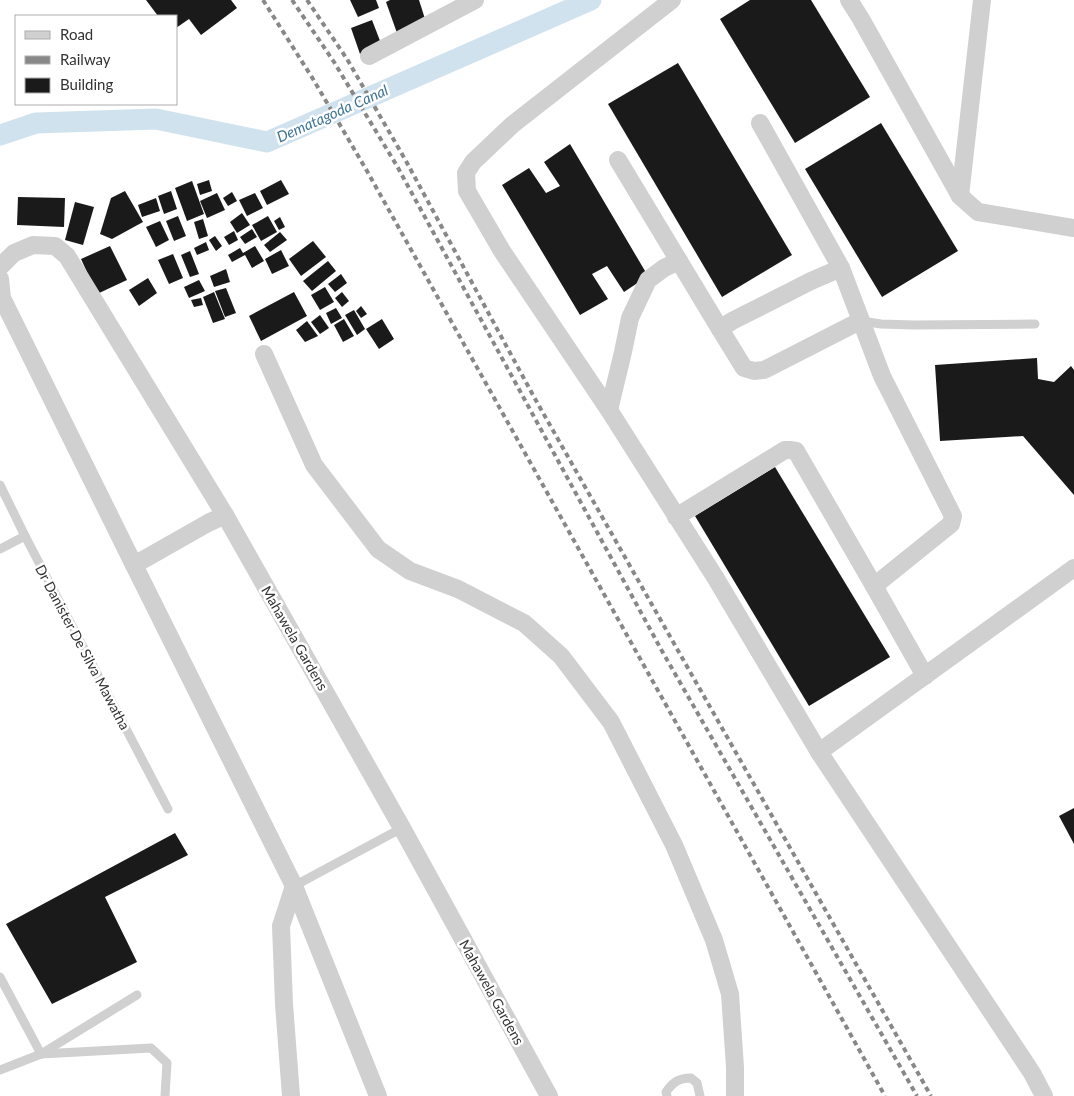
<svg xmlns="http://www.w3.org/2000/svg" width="1074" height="1096" font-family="Lato,sans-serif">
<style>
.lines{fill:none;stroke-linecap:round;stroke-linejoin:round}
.canal{stroke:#cfe2ee;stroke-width:21}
.building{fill:#1a1a1a}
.lane{stroke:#d0d0d0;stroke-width:9}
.street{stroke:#d0d0d0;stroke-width:18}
.rail{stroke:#888;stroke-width:4;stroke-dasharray:5 4;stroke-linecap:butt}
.labels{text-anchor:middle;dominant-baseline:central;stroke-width:5;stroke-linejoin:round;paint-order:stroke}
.street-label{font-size:14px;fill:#333;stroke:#fff}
.water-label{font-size:15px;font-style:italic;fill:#3f7597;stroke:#fff}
</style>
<rect width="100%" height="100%" fill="#fff"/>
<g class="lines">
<path class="canal" d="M 0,135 L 36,123 L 156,119 L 267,142 L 591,0"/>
</g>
<g class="building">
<path d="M 146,0 L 231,0 L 237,8 L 201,35 L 189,19 L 176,28 L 176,16 L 158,16 Z"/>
<path d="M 350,0 L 376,0 L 379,8 L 358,17 Z"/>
<path d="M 390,0 L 419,0 L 426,22 L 397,33 L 386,2 Z"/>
<path d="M 750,0 L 811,0 L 870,97 L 795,143 L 720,19 Z"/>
<path d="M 372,20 L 382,46 L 360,54 L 351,28 Z"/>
<path d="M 678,63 L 792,255 L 722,297 L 608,104 Z"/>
<path d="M 881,123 L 958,251 L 882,297 L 805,169 Z"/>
<path d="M 570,144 L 648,276 L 624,292 L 607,266 L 592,274 L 608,299 L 580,315 L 502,185 L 529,168 L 546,193 L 560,186 L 544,162 Z"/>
<path d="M 209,180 L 212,191 L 200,195 L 197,184 Z"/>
<path d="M 281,180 L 289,194 L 267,205 L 260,191 Z"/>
<path d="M 192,181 L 204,214 L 187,221 L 175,188 Z"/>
<path d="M 125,191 L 143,222 L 112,239 L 100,234 L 111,198 Z"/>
<path d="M 171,191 L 177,209 L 164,214 L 158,196 Z"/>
<path d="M 232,192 L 237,201 L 228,206 L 223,198 Z"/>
<path d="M 217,193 L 225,210 L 207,218 L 200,201 Z"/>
<path d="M 255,193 L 263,208 L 247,216 L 239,200 Z"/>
<path d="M 18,197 L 65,198 L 64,227 L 17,225 Z"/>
<path d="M 156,198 L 160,211 L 142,217 L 138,205 Z"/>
<path d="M 75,202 L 94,207 L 83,245 L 65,240 Z"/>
<path d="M 242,213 L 250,225 L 237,233 L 230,222 Z"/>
<path d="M 178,216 L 186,236 L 174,241 L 166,221 Z"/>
<path d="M 268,216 L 277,232 L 261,241 L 252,225 Z"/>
<path d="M 280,217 L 285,227 L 279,230 L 274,221 Z"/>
<path d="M 203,219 L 208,236 L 199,239 L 194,222 Z"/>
<path d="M 160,221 L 169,240 L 156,247 L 146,227 Z"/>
<path d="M 252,229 L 257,237 L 245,244 L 240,237 Z"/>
<path d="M 234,231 L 238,240 L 229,245 L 224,237 Z"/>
<path d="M 280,232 L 287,240 L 270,252 L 264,245 Z"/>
<path d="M 215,236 L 222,246 L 216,251 L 209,240 Z"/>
<path d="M 313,241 L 326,257 L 301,276 L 289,259 Z"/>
<path d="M 206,242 L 209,250 L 197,255 L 194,248 Z"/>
<path d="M 110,246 L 127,280 L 97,294 L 81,259 Z"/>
<path d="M 255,246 L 264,261 L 252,268 L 245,255 L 232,262 L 228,255 L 240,248 L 243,253 Z"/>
<path d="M 281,250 L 289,266 L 272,274 L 265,259 Z"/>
<path d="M 190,251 L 199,274 L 190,277 L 181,255 Z"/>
<path d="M 173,254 L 183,278 L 169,284 L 158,260 Z"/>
<path d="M 328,261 L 336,271 L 312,291 L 303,281 Z"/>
<path d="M 226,269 L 230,282 L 214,287 L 210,276 Z"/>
<path d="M 341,274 L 347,283 L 335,292 L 328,284 Z"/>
<path d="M 148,278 L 157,293 L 139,306 L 129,290 Z"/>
<path d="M 199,280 L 205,291 L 189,298 L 184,287 Z"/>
<path d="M 325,287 L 334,302 L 320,310 L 311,295 Z"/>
<path d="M 226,288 L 236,313 L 225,317 L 215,291 Z"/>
<path d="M 214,292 L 225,319 L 213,323 L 203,297 Z"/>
<path d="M 294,292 L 307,316 L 261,341 L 249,316 Z"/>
<path d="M 342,292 L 349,301 L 342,307 L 335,298 Z"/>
<path d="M 201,298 L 203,305 L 194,307 L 191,300 Z"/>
<path d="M 361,306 L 367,314 L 361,318 L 356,311 Z"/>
<path d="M 336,308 L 342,318 L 331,324 L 326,313 Z"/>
<path d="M 354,310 L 365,329 L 357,335 L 345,315 Z"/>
<path d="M 320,315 L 329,328 L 320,334 L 311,322 Z"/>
<path d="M 344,319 L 354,336 L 343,342 L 334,325 Z"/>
<path d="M 382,319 L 394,339 L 379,349 L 366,329 Z"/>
<path d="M 307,321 L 318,336 L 305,342 L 296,330 Z"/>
<path d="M 1037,358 L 1038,379 L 1054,382 L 1071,366 L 1074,370 L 1074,495 L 1023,436 L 940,441 L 935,365 Z"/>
<path d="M 775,467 L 890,657 L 809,706 L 695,516 Z"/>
<path d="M 1074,808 L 1074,844 L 1059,816 Z"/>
<path d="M 175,833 L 188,855 L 105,897 L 137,962 L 52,1004 L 6,924 Z"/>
</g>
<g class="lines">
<g class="lane">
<path d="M 861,321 L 881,324 L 914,325 L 1035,324"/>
<path d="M 0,485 L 25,536 L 168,809"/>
<path d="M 0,549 L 25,536"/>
<path d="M 294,886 L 402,828"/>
<path d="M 0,977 L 41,1054"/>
<path d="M 41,1054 L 151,1048 L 167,1063 L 165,1096"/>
<path d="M 0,1070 L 41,1054 L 137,995"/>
<path d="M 667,1096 L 666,1092 C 673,1082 679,1078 691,1078 L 697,1083 L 700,1096"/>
</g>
<g class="street">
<path d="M 672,0 L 512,125 L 473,162 L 466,173 L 467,191 L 502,251 L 609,410 L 715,577 L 819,752 L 1032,1073 L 1044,1096"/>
<path d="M 849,0 L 861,19 L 960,196 L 978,212 L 1074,228"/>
<path d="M 369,56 L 475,0"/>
<path d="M 760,123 L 841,268"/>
<path d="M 618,160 L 720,329 L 732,321 L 811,281 L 841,268 L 882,376 L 953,516 L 951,524 L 874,586 L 925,676"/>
<path d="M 960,196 L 982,0"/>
<path d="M 0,267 L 14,253 L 33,245 L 55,246 L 67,256 L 225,515 L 402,828 L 549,1096"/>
<path d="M 0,279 L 2,298 L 134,565 L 294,886 L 378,1096"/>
<path d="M 720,329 L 744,368 L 754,371 L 764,370 L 860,321"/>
<path d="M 264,354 L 314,465 L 378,549 L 410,571 L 458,589 L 524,623 L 561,656 L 611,722 L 674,845 L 714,940 L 730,994 L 735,1067 L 735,1096"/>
<path d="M 609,410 L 623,352 L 630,318 L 648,280 L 664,268 L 679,261"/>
<path d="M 676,517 L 785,450 L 790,450 L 796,451 L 874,586"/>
<path d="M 134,565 L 208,523 L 225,515"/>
<path d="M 819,752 L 1074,568"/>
<path d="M 291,1096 L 284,1004 L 281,926 L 294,886"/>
</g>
<g class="rail">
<path d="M 263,0 L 313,79 L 367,171 L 885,1096"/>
<path d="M 292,0 L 334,62 L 397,166 L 662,651 L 917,1096"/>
<path d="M 307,0 L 347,59 L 406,161 L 534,397 L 931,1096"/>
</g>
</g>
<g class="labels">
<g class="street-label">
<text transform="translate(295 638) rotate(60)">Mahawela Gardens</text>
<text transform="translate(83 647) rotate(62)">Dr Danister De Silva Mawatha</text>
<text transform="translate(492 992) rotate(61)">Mahawela Gardens</text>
</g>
<g class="water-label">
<text transform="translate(332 113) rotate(-24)">Dematagoda Canal</text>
</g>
</g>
<rect x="15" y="15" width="162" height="90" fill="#ffffff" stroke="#adadad"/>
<rect x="25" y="31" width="25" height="8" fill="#d0d0d0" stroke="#adadad"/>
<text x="60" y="40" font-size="15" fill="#333333">Road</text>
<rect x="25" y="56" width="25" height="8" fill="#888888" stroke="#adadad"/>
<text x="60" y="65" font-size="15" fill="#333333">Railway</text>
<rect x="25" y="78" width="25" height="15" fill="#1a1a1a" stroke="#adadad"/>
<text x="60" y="90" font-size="15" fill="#333333">Building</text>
</svg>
